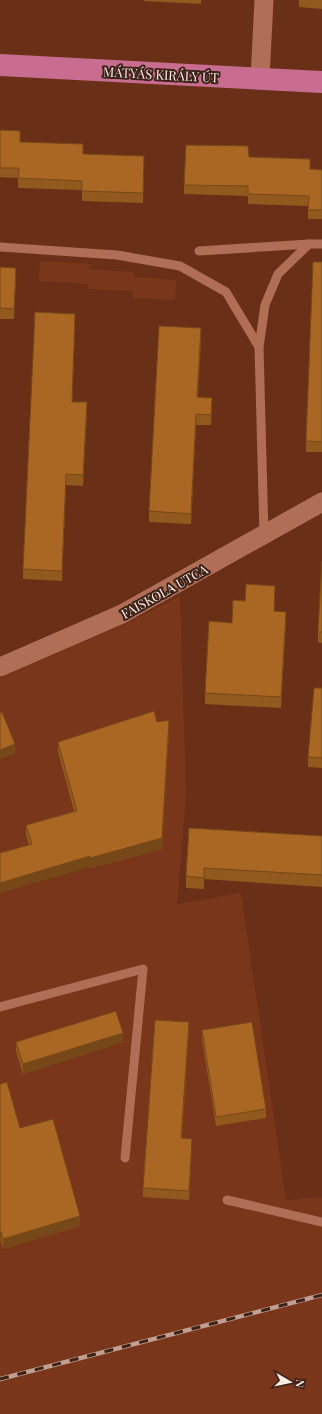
<svg xmlns="http://www.w3.org/2000/svg" width="322" height="1414" font-family="'Playfair Display',serif">
<style>
.built{fill:#79361b}
.lines{fill:none;stroke-linecap:round;stroke-linejoin:round}
.lane{stroke:#af6e55;stroke-width:9}
.street{stroke:#af6e55;stroke-width:19}
.primary{stroke:#c86d8f;stroke-width:22}
.rail-casing{stroke:#c1a092;stroke-width:4.5}
.rail{stroke:#3c2117;stroke-width:3;stroke-dasharray:9;stroke-linecap:butt}
.wall{fill:#91591e}
.shaded-wall{fill:#764818}
.building{fill:#a96723;stroke:#764818}
.labels{text-anchor:middle;dominant-baseline:central;stroke-width:4;stroke-linejoin:round;paint-order:stroke}
.street-label{font-size:13px;fill:#fcede7;stroke:#3c2117}
</style>
<rect width="100%" height="100%" fill="#6a2f17"/>
<g class="built">
<path d="M 40,261 L 90,264 L 89,269 L 134,272 L 134,277 L 176,280 L 175,300 L 133,298 L 133,291 L 88,289 L 88,284 L 39,281 Z"/>
<path d="M 180,596 L 186,796 L 177,904 L 241,893 L 286,1200 L 322,1197 L 322,1414 L 0,1414 L 0,678 L 129,622 Z"/>
</g>
<g class="lines">
<g class="lane">
<path d="M 0,247 L 117,255 L 180,266 L 226,292 L 259,347 L 264,535"/>
<path d="M 199,251 L 309,244"/>
<path d="M 259,347 L 265,305 L 278,274 L 309,244 L 322,244"/>
<path d="M 0,1007 L 143,969 L 125,1158"/>
<path d="M 227,1200 L 322,1222"/>
</g>
<g class="street">
<path d="M 260,79 L 264,0"/>
<path d="M 0,667 L 122,614 L 322,502"/>
</g>
<path class="primary" d="M 0,65 L 322,82"/>
<g class="rail-casing">
<path id="rail" d="M 0,1379 L 322,1295"/>
</g>
<use href="#rail" class="rail"/>
</g>
<g class="wall">
<path d="M 144,0 L 201,0 L 201,4 L 144,1 Z"/>
<path d="M 299,0 L 322,0 L 322,9 L 299,7 Z"/>
<path d="M 0,130 L 20,142 L 144,165 L 143,203 L 82,201 L 82,190 L 18,188 L 18,178 L 0,177 Z"/>
<path d="M 249,157 L 310,169 L 322,170 L 322,219 L 308,219 L 308,206 L 248,204 L 248,196 L 184,194 L 184,185 Z"/>
<path d="M 322,262 L 322,452 L 306,452 L 306,441 Z"/>
<path d="M 0,267 L 16,279 L 14,319 L 0,319 Z"/>
<path d="M 75,325 L 72,402 L 87,413 L 83,486 L 66,485 L 62,581 L 23,579 L 23,569 Z"/>
<path d="M 201,339 L 198,397 L 212,409 L 211,425 L 196,425 L 191,524 L 149,522 L 149,511 Z"/>
<path d="M 322,561 L 322,643 L 318,642 L 318,632 Z"/>
<path d="M 275,596 L 274,611 L 286,622 L 281,708 L 205,704 L 205,693 L 232,623 L 245,601 Z"/>
<path d="M 322,688 L 322,768 L 308,767 L 308,757 Z"/>
<path d="M 157,722 L 169,731 L 162,849 L 90,868 L 90,867 L 29,845 L 26,835 L 26,825 L 74,811 L 58,752 L 58,742 Z"/>
<path d="M 189,828 L 322,836 L 322,887 L 204,879 L 204,889 L 186,888 L 186,876 Z"/>
<path d="M 202,1030 L 266,1109 L 266,1118 L 216,1126 L 202,1040 Z"/>
<path d="M 189,1032 L 182,1138 L 192,1148 L 189,1200 L 143,1197 L 143,1188 Z"/>
<path d="M 16,1042 L 123,1042 L 23,1074 L 16,1051 Z"/>
<path d="M 0,1084 L 20,1128 L 80,1226 L 3,1249 L 1,1242 L 0,1242 Z"/>
</g>
<g class="shaded-wall">
<path d="M 16,268 L 16,279 L 14,319 L 14,309 Z"/>
<path d="M 75,314 L 75,325 L 72,412 L 72,402 Z"/>
<path d="M 201,328 L 201,339 L 197,408 L 197,397 Z"/>
<path d="M 212,398 L 212,409 L 211,425 L 211,415 Z"/>
<path d="M 87,402 L 87,413 L 83,486 L 83,475 Z"/>
<path d="M 196,414 L 196,425 L 191,524 L 191,514 Z"/>
<path d="M 66,474 L 66,485 L 62,581 L 62,571 Z"/>
<path d="M 275,586 L 275,596 L 274,622 L 274,611 Z"/>
<path d="M 286,612 L 286,622 L 281,708 L 281,697 Z"/>
<path d="M 169,720 L 169,731 L 162,849 L 90,868 L 90,858 Z"/>
<path d="M 15,744 L 15,754 L 0,759 L 0,750 Z"/>
<path d="M 90,856 L 90,867 L 0,893 L 0,883 Z"/>
<path d="M 189,1022 L 189,1032 L 181,1147 L 181,1138 Z"/>
<path d="M 123,1033 L 123,1042 L 23,1074 L 23,1064 Z"/>
<path d="M 192,1139 L 192,1148 L 189,1200 L 189,1191 Z"/>
<path d="M 80,1216 L 80,1226 L 3,1249 L 3,1239 Z"/>
<rect x="0" y="1232" width="1" height="10"/>
</g>
<g class="building">
<path d="M 0,130 L 20,131 L 20,142 L 83,144 L 83,154 L 144,156 L 143,193 L 82,191 L 82,181 L 18,178 L 19,168 L 0,168 Z"/>
<path d="M 186,145 L 248,146 L 249,157 L 310,159 L 310,169 L 322,170 L 322,210 L 308,210 L 309,196 L 248,194 L 248,186 L 184,185 Z"/>
<path d="M 313,262 L 322,262 L 322,442 L 306,441 Z"/>
<path d="M 0,267 L 16,268 L 14,309 L 0,308 Z"/>
<path d="M 35,312 L 75,314 L 72,402 L 87,402 L 83,475 L 66,474 L 62,571 L 23,569 Z"/>
<path d="M 159,326 L 201,328 L 197,397 L 212,398 L 211,415 L 196,414 L 191,514 L 149,511 Z"/>
<path d="M 322,561 L 322,632 L 318,632 Z"/>
<path d="M 246,584 L 275,586 L 274,611 L 286,612 L 281,697 L 205,693 L 209,621 L 232,623 L 233,600 L 245,601 Z"/>
<path d="M 314,688 L 322,688 L 322,758 L 308,757 Z"/>
<path d="M 154,711 L 157,722 L 169,720 L 162,838 L 90,858 L 90,856 L 0,883 L 0,853 L 32,844 L 26,825 L 77,811 L 58,742 Z"/>
<path d="M 2,712 L 15,744 L 0,750 L 0,713 Z"/>
<path d="M 189,828 L 322,836 L 322,875 L 204,868 L 204,878 L 186,876 Z"/>
<path d="M 116,1011 L 123,1033 L 23,1064 L 16,1042 Z"/>
<path d="M 155,1020 L 189,1022 L 181,1138 L 192,1139 L 189,1191 L 143,1188 Z"/>
<path d="M 252,1022 L 266,1109 L 216,1117 L 202,1030 Z"/>
<path d="M 7,1082 L 20,1128 L 53,1119 L 80,1216 L 3,1239 L 1,1232 L 0,1232 L 0,1084 Z"/>
</g>
<g class="labels">
<g class="street-label">
<text transform="translate(161 74) rotate(3)">MÁTYÁS KIRÁLY ÚT</text>
<text transform="translate(164 591) rotate(-29)">FAISKOLA UTCA</text>
</g>
</g>
<g transform="translate(290 1382) rotate(99)" stroke="#3c2117" stroke-width="3" paint-order="stroke">
<path d="M0-3L7 15L0 10L-7 15Z" fill="#fcede7"/>
<text y="-6" font-size="11" font-weight="bold" text-anchor="middle" fill="#fcede7">N</text>
</g>
</svg>
